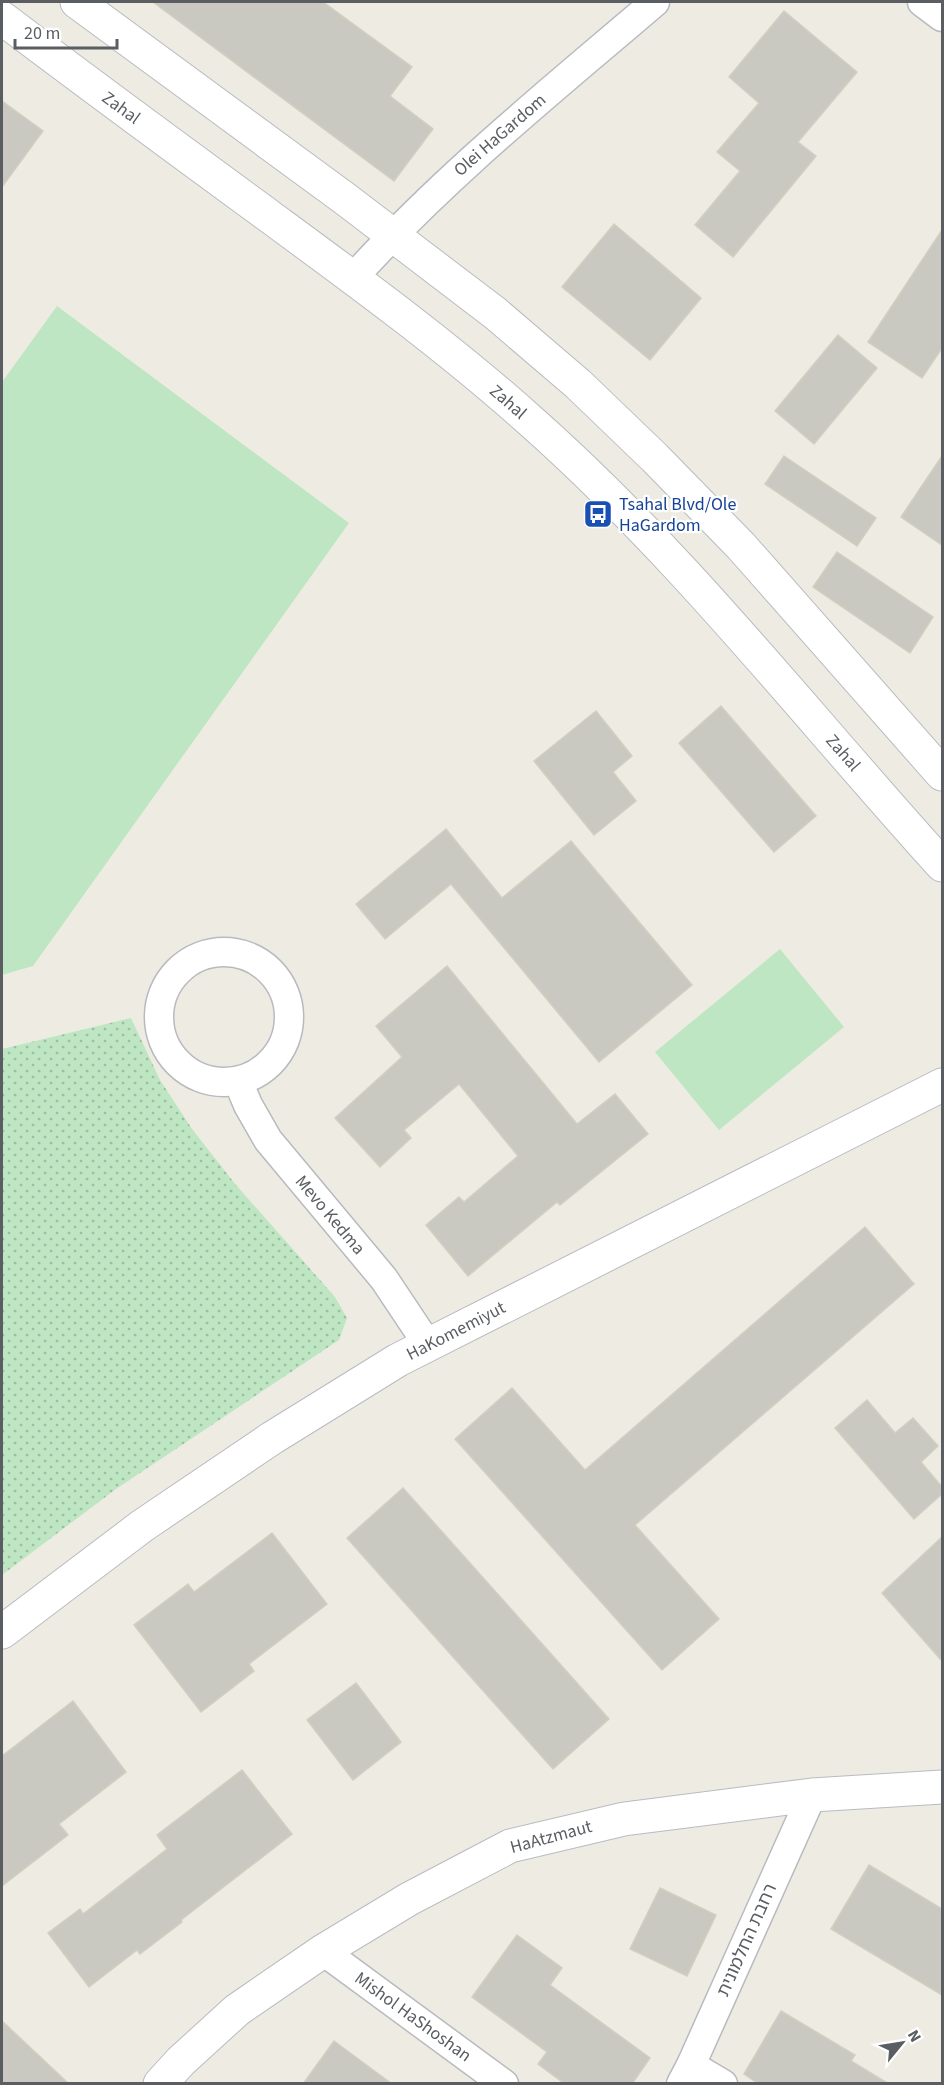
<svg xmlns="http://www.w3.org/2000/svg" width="944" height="2085" font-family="'Source Sans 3','Noto Sans Hebrew',sans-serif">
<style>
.grass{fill:url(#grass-dots)}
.pitch{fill:#bee6c2}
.building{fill:#cac9c1;stroke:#d2cfc0;stroke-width:1.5}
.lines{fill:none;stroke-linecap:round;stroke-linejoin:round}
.street-casing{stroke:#b7babf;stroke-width:31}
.secondary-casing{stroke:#b8bbc1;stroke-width:35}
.street{stroke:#fff;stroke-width:28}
.secondary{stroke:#fff;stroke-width:33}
.labels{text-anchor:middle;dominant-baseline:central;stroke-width:4.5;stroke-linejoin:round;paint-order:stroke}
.street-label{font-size:18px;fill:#5a5e63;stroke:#fff}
.transit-label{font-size:18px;fill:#164399;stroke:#fff;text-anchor:start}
</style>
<defs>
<pattern id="grass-dots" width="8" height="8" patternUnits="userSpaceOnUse" patternTransform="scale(1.5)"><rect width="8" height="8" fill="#bee6c2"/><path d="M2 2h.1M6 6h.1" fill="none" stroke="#9dbea1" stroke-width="1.8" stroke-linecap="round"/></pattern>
</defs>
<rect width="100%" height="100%" fill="#eeece2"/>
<path class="grass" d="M 131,1018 L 160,1080 L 192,1129 L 236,1185 L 335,1297 L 347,1318 L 339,1340 L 116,1489 L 2,1575 L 2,1049 Z"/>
<g class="pitch">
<path d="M 57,306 L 349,523 L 33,966 L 2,975 L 2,382 Z"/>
<path d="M 780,949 L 844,1027 L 719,1130 L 655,1052 Z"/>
</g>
<g class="building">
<path d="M 153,2 L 323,2 L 412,67 L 390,96 L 433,129 L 394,181 Z"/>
<path d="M 784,11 L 857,72 L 798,142 L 816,156 L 733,257 L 695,225 L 740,171 L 717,152 L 759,103 L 729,77 Z"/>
<path d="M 2,101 L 43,131 L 2,187 Z"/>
<path d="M 614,224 L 701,298 L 650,360 L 562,287 Z"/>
<path d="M 942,230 L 942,348 L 922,378 L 868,342 Z"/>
<path d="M 838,335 L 877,368 L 814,444 L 775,411 Z"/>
<path d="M 784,456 L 876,518 L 857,546 L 765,484 Z"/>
<path d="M 942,456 L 942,545 L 901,517 Z"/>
<path d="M 837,552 L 933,617 L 910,653 L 813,587 Z"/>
<path d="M 721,706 L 816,816 L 774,852 L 679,743 Z"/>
<path d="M 596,711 L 632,756 L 613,772 L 636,801 L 594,835 L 534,761 Z"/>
<path d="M 446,829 L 502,898 L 571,841 L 692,985 L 599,1062 L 451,884 L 385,939 L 356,904 Z"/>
<path d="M 447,966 L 577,1124 L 615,1094 L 648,1134 L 560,1205 L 557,1202 L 468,1276 L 426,1225 L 459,1197 L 464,1202 L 518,1156 L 459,1084 L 404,1130 L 411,1138 L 380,1167 L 335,1118 L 402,1057 L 376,1026 Z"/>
<path d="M 865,1227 L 914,1284 L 635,1525 L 719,1619 L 662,1670 L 455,1439 L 512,1388 L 585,1470 Z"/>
<path d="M 867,1400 L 895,1433 L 913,1418 L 938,1446 L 921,1462 L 942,1487 L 942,1494 L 914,1519 L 835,1428 Z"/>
<path d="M 403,1488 L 609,1719 L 553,1769 L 347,1538 Z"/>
<path d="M 272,1533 L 327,1604 L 249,1664 L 254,1671 L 201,1712 L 134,1625 L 188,1584 L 194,1592 Z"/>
<path d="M 942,1537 L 942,1661 L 882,1593 Z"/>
<path d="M 356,1683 L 401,1742 L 353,1780 L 307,1720 Z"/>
<path d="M 73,1701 L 126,1772 L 59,1824 L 68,1835 L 2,1886 L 2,1756 Z"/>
<path d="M 242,1770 L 292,1834 L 181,1920 L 182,1922 L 140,1954 L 137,1950 L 89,1987 L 48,1933 L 80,1909 L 83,1914 L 167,1849 L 157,1835 Z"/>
<path d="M 869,1865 L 942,1909 L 942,1995 L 831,1929 Z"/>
<path d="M 660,1888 L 716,1915 L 687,1976 L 630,1949 Z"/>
<path d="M 517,1935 L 562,1968 L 550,1985 L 650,2058 L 632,2084 L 565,2084 L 538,2064 L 547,2052 L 472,1997 Z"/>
<path d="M 781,2011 L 855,2055 L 851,2061 L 889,2084 L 759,2084 L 744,2074 Z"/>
<path d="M 2,2021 L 69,2084 L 2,2084 Z"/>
<path d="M 334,2041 L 392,2084 L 303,2084 Z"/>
</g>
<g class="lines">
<g class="street-casing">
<g id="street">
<path d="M 922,2 L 942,17"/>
<path d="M 353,278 C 445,176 551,91 655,2"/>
<circle cx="224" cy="1017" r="65"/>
<path d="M 238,1081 L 248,1105 L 268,1140 L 384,1279 L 428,1345"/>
<path d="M 323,1951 L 504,2084"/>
<path d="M 691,2065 L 723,2084"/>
<path d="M 681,2084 L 691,2065 L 812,1795"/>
</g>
</g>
<g class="secondary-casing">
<g id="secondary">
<path d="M 77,2 L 344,198 L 495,313 L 578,384 L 655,458 L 741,546 L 942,774"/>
<path d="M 2,18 C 90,85 179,150 269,216 C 356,280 444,344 525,416 C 679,551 805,714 942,865"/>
<path d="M 2,1632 L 142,1526 L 272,1438 L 398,1360 L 942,1085"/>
<path d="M 160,2084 L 181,2061 L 237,2010 L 323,1951 L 409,1899 L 510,1846 L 624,1819 L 812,1795 L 942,1787"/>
</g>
</g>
<use href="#street" class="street"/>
<use href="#secondary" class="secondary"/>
</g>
<defs>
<g id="bus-square" transform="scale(1.5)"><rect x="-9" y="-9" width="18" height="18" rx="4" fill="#1a4fb4" stroke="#fff"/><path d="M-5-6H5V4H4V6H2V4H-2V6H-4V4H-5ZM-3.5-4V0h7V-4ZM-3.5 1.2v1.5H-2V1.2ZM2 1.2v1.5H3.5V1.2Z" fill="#fff"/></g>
</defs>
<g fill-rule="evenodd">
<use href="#bus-square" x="598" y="514"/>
</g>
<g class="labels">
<g class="street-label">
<text transform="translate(121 108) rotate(36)">Zahal</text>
<text transform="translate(500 135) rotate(-41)">Olei HaGardom</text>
<text transform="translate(508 402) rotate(41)">Zahal</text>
<text transform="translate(843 753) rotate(49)">Zahal</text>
<text transform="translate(330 1215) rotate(50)">Mevo Kedma</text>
<text transform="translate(456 1331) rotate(-27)">HaKomemiyut</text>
<text transform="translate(551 1837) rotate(-15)">HaAtzmaut</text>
<text transform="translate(747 1940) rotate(-66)">רחבת החלמונית</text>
<text transform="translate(413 2017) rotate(36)">Mishol HaShoshan</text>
</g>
<g class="transit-label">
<text x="619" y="504">Tsahal Blvd/Ole<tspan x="619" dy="21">HaGardom</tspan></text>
</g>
</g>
<rect width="944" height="2085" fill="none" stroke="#5a5e63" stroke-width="6"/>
<g transform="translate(902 2043) rotate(60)" stroke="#ffffff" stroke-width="4.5" paint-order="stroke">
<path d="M0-4.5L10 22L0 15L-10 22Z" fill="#5a5e63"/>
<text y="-9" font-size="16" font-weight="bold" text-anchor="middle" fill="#5a5e63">N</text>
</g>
<path d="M15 39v9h102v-9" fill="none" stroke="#5a5e63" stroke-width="3"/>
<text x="24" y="39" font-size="18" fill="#5a5e63" stroke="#ffffff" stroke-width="4.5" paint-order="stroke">20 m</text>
</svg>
